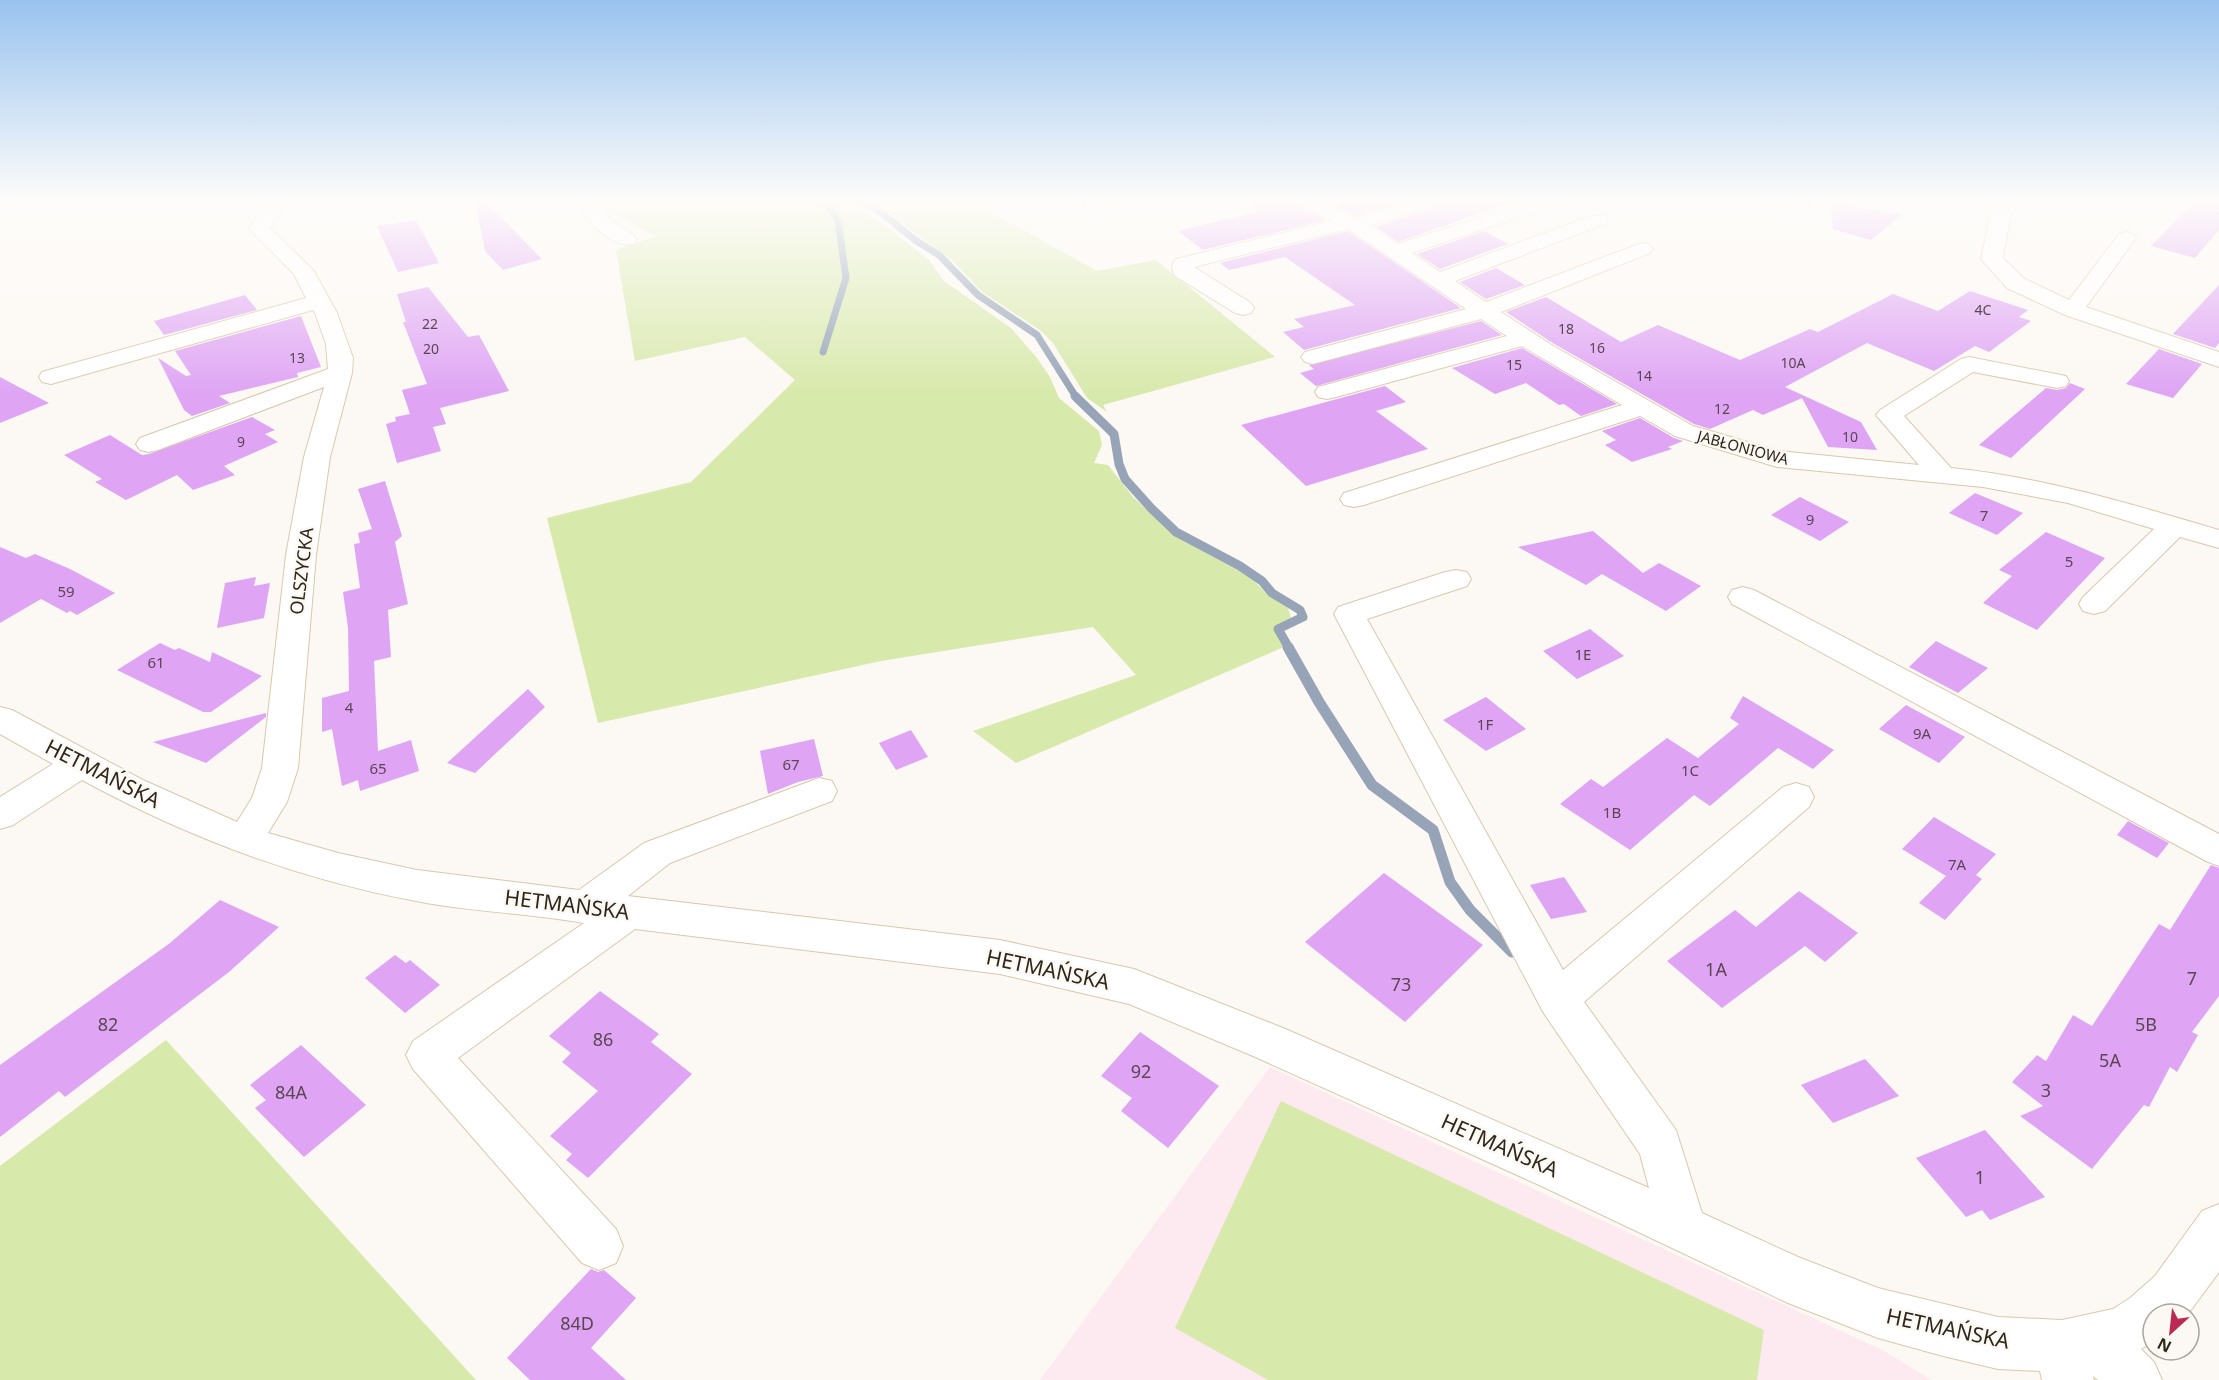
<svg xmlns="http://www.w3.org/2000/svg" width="2219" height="1380" font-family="'Noto Sans',sans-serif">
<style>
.education{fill:#fde9f0}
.green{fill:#d8e9ac}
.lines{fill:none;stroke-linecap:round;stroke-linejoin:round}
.stream-far2{stroke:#97a4b7;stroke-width:7}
.stream-far1{stroke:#97a4b7;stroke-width:9}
.stream{stroke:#97a4b7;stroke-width:11}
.building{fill:#dfa5f4}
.minor-casing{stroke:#dbc7ab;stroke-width:2}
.minor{fill:#fff;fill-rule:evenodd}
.labels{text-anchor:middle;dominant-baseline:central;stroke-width:5;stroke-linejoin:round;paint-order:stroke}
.far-number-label{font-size:14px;fill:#5b4652}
.far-street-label{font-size:15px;fill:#2f271c;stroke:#fcf8f3}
.number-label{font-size:15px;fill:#5b4652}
.street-label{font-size:18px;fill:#2f271c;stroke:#fcf8f3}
.near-number-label{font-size:18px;fill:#5b4652}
.near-street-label{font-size:21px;fill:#2f271c;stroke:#fcf8f3}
</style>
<rect width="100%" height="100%" fill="#fcf8f3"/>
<path class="education" d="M 1270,1067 L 1884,1351 L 1931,1380 L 1040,1380 Z"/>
<g class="green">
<path d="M 602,200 L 846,200 L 891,230 L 929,260 L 944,281 L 1011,328 L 1037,358 L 1050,377 L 1059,398 L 1099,431 L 1102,445 L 1094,463 L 1108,465 L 1133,497 L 1167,529 L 1185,542 L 1249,576 L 1267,594 L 1288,608 L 1291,618 L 1274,628 L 1284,647 L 1016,763 L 973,731 L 1136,675 L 1093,627 L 881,661 L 598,723 L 547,518 L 691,482 L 795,380 L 745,337 L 635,361 L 616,250 L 656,236 L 609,212 Z"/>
<path d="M 866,200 L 969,200 L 1097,271 L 1156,260 L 1275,357 L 1103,405 L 1107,412 L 1087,398 L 1053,343 L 1041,331 L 981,291 L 953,261 L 887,212 Z"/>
<path d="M 166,1040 L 476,1380 L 0,1380 L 0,1166 Z"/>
<path d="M 1281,1101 L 1764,1330 L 1757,1380 L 1268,1380 L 1175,1328 Z"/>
</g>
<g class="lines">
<g class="stream-far2">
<path d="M 858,200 L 878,210 L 915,240 L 939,255 L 978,295 L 1037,335 L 1076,397"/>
<path d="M 823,352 L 846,278 L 838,221 L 825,200"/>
</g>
<path class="stream-far1" d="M 1075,396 L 1114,434 L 1119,464 L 1125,479 L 1151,508 L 1176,532 L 1240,566 L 1262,581 L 1272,593 L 1300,610 L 1303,617 L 1278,629 L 1289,648"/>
<path class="stream" d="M 1288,647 L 1319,702 L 1372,785 L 1433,830 L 1450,882 L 1470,910 L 1512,952"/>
</g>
<g class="building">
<path d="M 475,200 L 484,200 L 542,259 L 503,270 L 485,251 Z"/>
<path d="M 1239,200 L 1294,200 L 1298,206 L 1326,220 L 1203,250 L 1178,231 L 1261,211 Z"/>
<path d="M 1326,200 L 1403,200 L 1356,216 Z"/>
<path d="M 1441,200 L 1508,200 L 1509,203 L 1398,242 L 1376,227 L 1437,206 Z"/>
<path d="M 2196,200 L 2219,200 L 2219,230 L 2195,258 L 2151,246 Z"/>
<path d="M 1831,203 L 1862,208 L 1903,214 L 1871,240 L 1833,229 Z"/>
<path d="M 416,220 L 439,263 L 398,272 L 377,226 Z"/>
<path d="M 1348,231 L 1461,308 L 1304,350 L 1283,332 L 1304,327 L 1294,319 L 1355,305 L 1285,257 L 1229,270 L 1220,263 Z"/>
<path d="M 1484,231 L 1508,244 L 1440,269 L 1417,254 Z"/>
<path d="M 1496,268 L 1525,285 L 1486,299 L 1460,282 Z"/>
<path d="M 2219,285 L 2219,343 L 2215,348 L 2173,334 Z"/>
<path d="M 428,287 L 468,337 L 479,335 L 509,391 L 440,408 L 446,424 L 433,427 L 441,451 L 397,463 L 386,424 L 396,421 L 395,417 L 410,414 L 402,390 L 427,384 L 403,322 L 406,322 L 397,294 Z"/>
<path d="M 1970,291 L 2028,310 L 2019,317 L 2031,321 L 1989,352 L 1975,346 L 1934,371 L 1867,343 L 1785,387 L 1861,422 L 1877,450 L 1828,447 L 1802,398 L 1763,415 L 1753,410 L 1710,429 L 1694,424 L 1551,342 L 1506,312 L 1546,297 L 1621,342 L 1658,325 L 1740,360 L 1810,329 L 1818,332 L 1893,294 L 1938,311 Z"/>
<path d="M 245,295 L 257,310 L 164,335 L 154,321 Z"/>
<path d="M 301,316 L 321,367 L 297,373 L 298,377 L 219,396 L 230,403 L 192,416 L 184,410 L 158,358 L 186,376 L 191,375 L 175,351 Z"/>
<path d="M 1481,321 L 1502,335 L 1316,386 L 1300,373 L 1314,369 L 1309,365 Z"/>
<path d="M 1522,348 L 1617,404 L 1581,416 L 1564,404 L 1559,405 L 1526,383 L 1495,394 L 1452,368 Z"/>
<path d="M 2159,349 L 2202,364 L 2173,398 L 2126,384 Z"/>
<path d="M 0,377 L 49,403 L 0,423 Z"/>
<path d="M 2070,383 L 2085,389 L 2011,458 L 1979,445 L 2046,388 L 2057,390 L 2066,388 Z"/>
<path d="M 1385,386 L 1406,402 L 1376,411 L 1428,449 L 1306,486 L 1241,425 Z"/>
<path d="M 252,417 L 275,430 L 265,434 L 278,442 L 224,466 L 235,475 L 193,490 L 177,475 L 126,500 L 95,482 L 102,479 L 64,455 L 110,435 L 142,455 L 149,454 Z"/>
<path d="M 1640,418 L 1674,438 L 1683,441 L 1668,447 L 1672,449 L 1632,462 L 1605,445 L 1616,440 L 1602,431 Z"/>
<path d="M 385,481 L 402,536 L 395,542 L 408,604 L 388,610 L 391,657 L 374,661 L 378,751 L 411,740 L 419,771 L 360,791 L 358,780 L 342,786 L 332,729 L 322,732 L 322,698 L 349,691 L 348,628 L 343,592 L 360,588 L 354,544 L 360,543 L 358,533 L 372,529 L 358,489 Z"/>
<path d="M 1975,493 L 2023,513 L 1997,535 L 1949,513 Z"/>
<path d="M 1800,497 L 1849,522 L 1820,541 L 1771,515 Z"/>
<path d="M 1593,531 L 1643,573 L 1659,563 L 1701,586 L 1666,611 L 1602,574 L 1586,585 L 1518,547 Z"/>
<path d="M 2046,532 L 2105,558 L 2037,630 L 1983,603 L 2012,576 L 1999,570 Z"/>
<path d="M 0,547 L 26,558 L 35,554 L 70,569 L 115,593 L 77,615 L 70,611 L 67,613 L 41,599 L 0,623 Z"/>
<path d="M 256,577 L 254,586 L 270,583 L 264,618 L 217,628 L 225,583 Z"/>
<path d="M 1590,629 L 1624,656 L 1577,679 L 1543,651 Z"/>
<path d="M 1936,641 L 1988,668 L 1958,693 L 1909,667 Z"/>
<path d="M 160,643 L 175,650 L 179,648 L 210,662 L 212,652 L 262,676 L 211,712 L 203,712 L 117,670 Z"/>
<path d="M 528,689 L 545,707 L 475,773 L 447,763 Z"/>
<path d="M 1743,696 L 1834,750 L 1813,769 L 1778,748 L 1710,806 L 1694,795 L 1630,850 L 1560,804 L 1591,779 L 1603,787 L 1667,738 L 1698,758 L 1739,724 L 1730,718 Z"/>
<path d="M 1486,697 L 1526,729 L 1486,751 L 1443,720 Z"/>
<path d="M 1906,705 L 1965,737 L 1939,763 L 1879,729 Z"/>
<path d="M 266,713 L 266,717 L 206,763 L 153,742 Z"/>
<path d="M 911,730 L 928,757 L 896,770 L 879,743 Z"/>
<path d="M 814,739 L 823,776 L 798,782 L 768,794 L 760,751 Z"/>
<path d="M 1934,817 L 1996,854 L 1976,875 L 1982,879 L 1945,920 L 1919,903 L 1946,876 L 1902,849 Z"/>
<path d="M 2128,821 L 2169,843 L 2157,858 L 2117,835 Z"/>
<path d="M 2211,865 L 2219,868 L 2219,996 L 2192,1032 L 2198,1035 L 2177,1072 L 2170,1067 L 2149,1107 L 2144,1105 L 2092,1169 L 2020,1116 L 2043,1106 L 2012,1082 L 2037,1055 L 2046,1061 L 2073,1015 L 2092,1026 L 2159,924 L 2170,930 Z"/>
<path d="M 1384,873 L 1483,945 L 1405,1022 L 1305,942 Z"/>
<path d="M 1564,877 L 1587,912 L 1551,919 L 1530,885 Z"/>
<path d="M 1799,891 L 1858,933 L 1825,962 L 1805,946 L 1722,1008 L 1667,961 L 1735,910 L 1756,927 Z"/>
<path d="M 220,900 L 279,927 L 229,972 L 65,1097 L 59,1091 L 0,1137 L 0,1065 L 170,943 Z"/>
<path d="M 395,955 L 406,963 L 410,960 L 440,985 L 405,1013 L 365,978 Z"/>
<path d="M 600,991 L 659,1034 L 651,1042 L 692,1074 L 588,1178 L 566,1160 L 572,1154 L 550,1136 L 598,1091 L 562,1062 L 571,1053 L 549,1036 Z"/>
<path d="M 1140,1032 L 1219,1086 L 1168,1148 L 1121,1111 L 1132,1098 L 1101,1076 Z"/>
<path d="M 301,1045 L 366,1105 L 304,1157 L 255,1108 L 266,1100 L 250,1085 Z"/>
<path d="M 1865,1059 L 1899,1096 L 1833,1123 L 1801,1085 Z"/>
<path d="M 1985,1130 L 2045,1197 L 1990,1220 L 1982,1210 L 1966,1217 L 1916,1158 Z"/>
<path d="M 591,1269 L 598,1272 L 604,1270 L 636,1298 L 591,1348 L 626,1380 L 530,1380 L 507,1358 Z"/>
</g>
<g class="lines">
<g class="minor-casing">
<g id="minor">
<path d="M 0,200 L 22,200 L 7,212 L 0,214 Z"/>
<path d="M 266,200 L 286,200 L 270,228 L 314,271 L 337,313 L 353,358 L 352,373 L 330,457 L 316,555 L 298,768 L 287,802 L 268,833 L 338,853 L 417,870 L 579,890 L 644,843 L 819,778 L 832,781 L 837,791 L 832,801 L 670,863 L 628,896 L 1000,940 L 1134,969 L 1283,1028 L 1649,1188 L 1640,1154 L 1543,1012 L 1334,614 L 1338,607 L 1445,572 L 1456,570 L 1467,572 L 1471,579 L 1467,586 L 1367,619 L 1563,970 L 1783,787 L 1796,783 L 1809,787 L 1814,797 L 1809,807 L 1584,1002 L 1676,1130 L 1702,1213 L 1798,1257 L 1878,1288 L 1998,1317 L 2062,1320 L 2113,1309 L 2130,1298 L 2155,1276 L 2202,1211 L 2219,1204 L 2219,1272 L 2188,1314 L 2153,1314 L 2153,1342 L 2141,1349 L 2154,1362 L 2162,1380 L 2098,1380 L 2093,1376 L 2094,1380 L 2042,1380 L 2040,1371 L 1998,1369 L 1943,1356 L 1878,1338 L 1788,1303 L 1537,1184 L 1253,1056 L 1129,1004 L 1000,974 L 635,929 L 458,1058 L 616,1229 L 623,1246 L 616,1263 L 599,1270 L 582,1263 L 413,1069 L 406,1055 L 413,1041 L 584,923 C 528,913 471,912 416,901 C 298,879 187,837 82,780 L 13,825 L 0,829 L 0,797 L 53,764 L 0,734 L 0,707 L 12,710 L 143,780 L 237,822 L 252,798 L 262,768 L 286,555 L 304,457 L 324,387 L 158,450 L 149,452 L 140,450 L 136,444 L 140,438 L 328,369 L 326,344 L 315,313 L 313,310 L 51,384 L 42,382 L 39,377 L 42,372 L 306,298 L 294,274 L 249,229 Z"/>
<path d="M 580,200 L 600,200 L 607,216 L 634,236 L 637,240 L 634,244 C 620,248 601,234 591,223 C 585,217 583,207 580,200 Z"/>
<path d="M 1121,200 L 1118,204 L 1093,211 L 1086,209 L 1083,205 L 1089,200 Z"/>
<path d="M 1296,200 L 1321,200 L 1356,218 L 1410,200 L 1439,200 L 1436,204 L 1371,226 L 1398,244 L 1532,200 L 1562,200 L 1559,204 L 1412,253 L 1440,272 L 1591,216 L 1605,216 L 1608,220 L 1605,224 L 1455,281 L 1486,302 L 1636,245 L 1643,243 L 1650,245 L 1653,249 L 1650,253 L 1501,312 L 1550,344 L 1693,426 L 1779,451 L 1919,465 L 1876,415 L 1880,410 L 1961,359 L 1969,357 L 2066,376 L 2069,381 L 2066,386 L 2057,388 L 1973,372 L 1904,416 L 1951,468 C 2043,477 2131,504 2219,530 L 2219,548 L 2180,537 L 2105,611 L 2094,614 L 2083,611 L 2079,604 L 2083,597 L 2154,529 L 2068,503 L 1983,487 L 1777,467 L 1675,436 L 1640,416 L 1364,505 L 1354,507 L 1344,505 L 1340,499 L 1344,493 L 1622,405 L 1522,346 L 1336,397 L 1327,399 L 1318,397 L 1315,392 L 1318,387 L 1507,336 L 1481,319 L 1313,364 L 1305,362 L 1301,357 L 1305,352 L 1466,309 L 1348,229 L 1194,267 L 1251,303 L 1254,308 L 1251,313 L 1243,315 L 1235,313 L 1175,276 C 1171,269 1171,265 1176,259 L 1332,221 L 1299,204 Z"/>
<path d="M 1769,200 L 1804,200 L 1810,205 L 1807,209 L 1800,211 L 1772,204 Z"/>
<path d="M 2001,207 L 2008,209 L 2011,213 L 2003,258 L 2023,278 L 2069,300 L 2119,234 L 2126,232 L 2133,234 L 2136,238 L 2086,307 L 2219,352 L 2219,367 L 2065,315 L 2007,288 L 1981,259 L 1991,213 L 1994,209 Z"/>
<path d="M 1743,587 L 1754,590 L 2219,834 L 2219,866 L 2206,861 L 1732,604 L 1728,597 L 1732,590 Z"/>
</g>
</g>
<use href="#minor" class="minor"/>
</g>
<linearGradient id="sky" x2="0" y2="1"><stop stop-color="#99c3ef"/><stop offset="0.51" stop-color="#fefcfa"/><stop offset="1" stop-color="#fefcfa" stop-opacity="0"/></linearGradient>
<rect width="2219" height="393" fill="url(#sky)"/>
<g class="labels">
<g class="far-number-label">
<text x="1983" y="309">4C</text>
<text x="430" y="323">22</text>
<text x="1566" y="328">18</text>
<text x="1597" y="347">16</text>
<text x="431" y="348">20</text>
<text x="297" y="357">13</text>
<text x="1793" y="362">10A</text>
<text x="1514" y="364">15</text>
<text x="1644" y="375">14</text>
<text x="1722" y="408">12</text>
<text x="1850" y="436">10</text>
<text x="241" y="441">9</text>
</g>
<g class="far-street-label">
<text transform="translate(1743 447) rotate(15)">JABŁONIOWA</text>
</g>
<g class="number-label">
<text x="1984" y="515">7</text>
<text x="1810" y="519">9</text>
<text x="2069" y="561">5</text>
<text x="66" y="591">59</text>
<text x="1583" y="654">1E</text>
<text x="156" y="662">61</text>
<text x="349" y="707">4</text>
<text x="1485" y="724">1F</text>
<text x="1922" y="733">9A</text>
<text x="791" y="764">67</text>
<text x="378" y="768">65</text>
<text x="1690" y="770">1C</text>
<text x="1612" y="812">1B</text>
<text x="1957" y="864">7A</text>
</g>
<g class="street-label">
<text transform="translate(301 571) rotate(-83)">OLSZYCKA</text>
</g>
<g class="near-number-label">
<text x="1716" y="969">1A</text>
<text x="2192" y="978">7</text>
<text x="1401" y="984">73</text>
<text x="108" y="1024">82</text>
<text x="2146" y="1024">5B</text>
<text x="603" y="1039">86</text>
<text x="2110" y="1060">5A</text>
<text x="1141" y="1071">92</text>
<text x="2046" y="1090">3</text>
<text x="291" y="1092">84A</text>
<text x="1980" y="1177">1</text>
<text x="577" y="1323">84D</text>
</g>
<g class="near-street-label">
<text transform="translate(103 773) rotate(27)">HETMAŃSKA</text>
<text transform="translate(567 904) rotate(7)">HETMAŃSKA</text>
<text transform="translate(1048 969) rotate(12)">HETMAŃSKA</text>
<text transform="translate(1500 1145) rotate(24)">HETMAŃSKA</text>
<text transform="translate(1948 1328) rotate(12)">HETMAŃSKA</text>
</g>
</g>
<g transform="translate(2171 1332) rotate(207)"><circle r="28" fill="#fcf8f3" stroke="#aaa49d" stroke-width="1.5"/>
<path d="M0-4.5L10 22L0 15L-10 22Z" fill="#ba2a52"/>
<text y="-9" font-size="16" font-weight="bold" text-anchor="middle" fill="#2f271c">N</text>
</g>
</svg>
